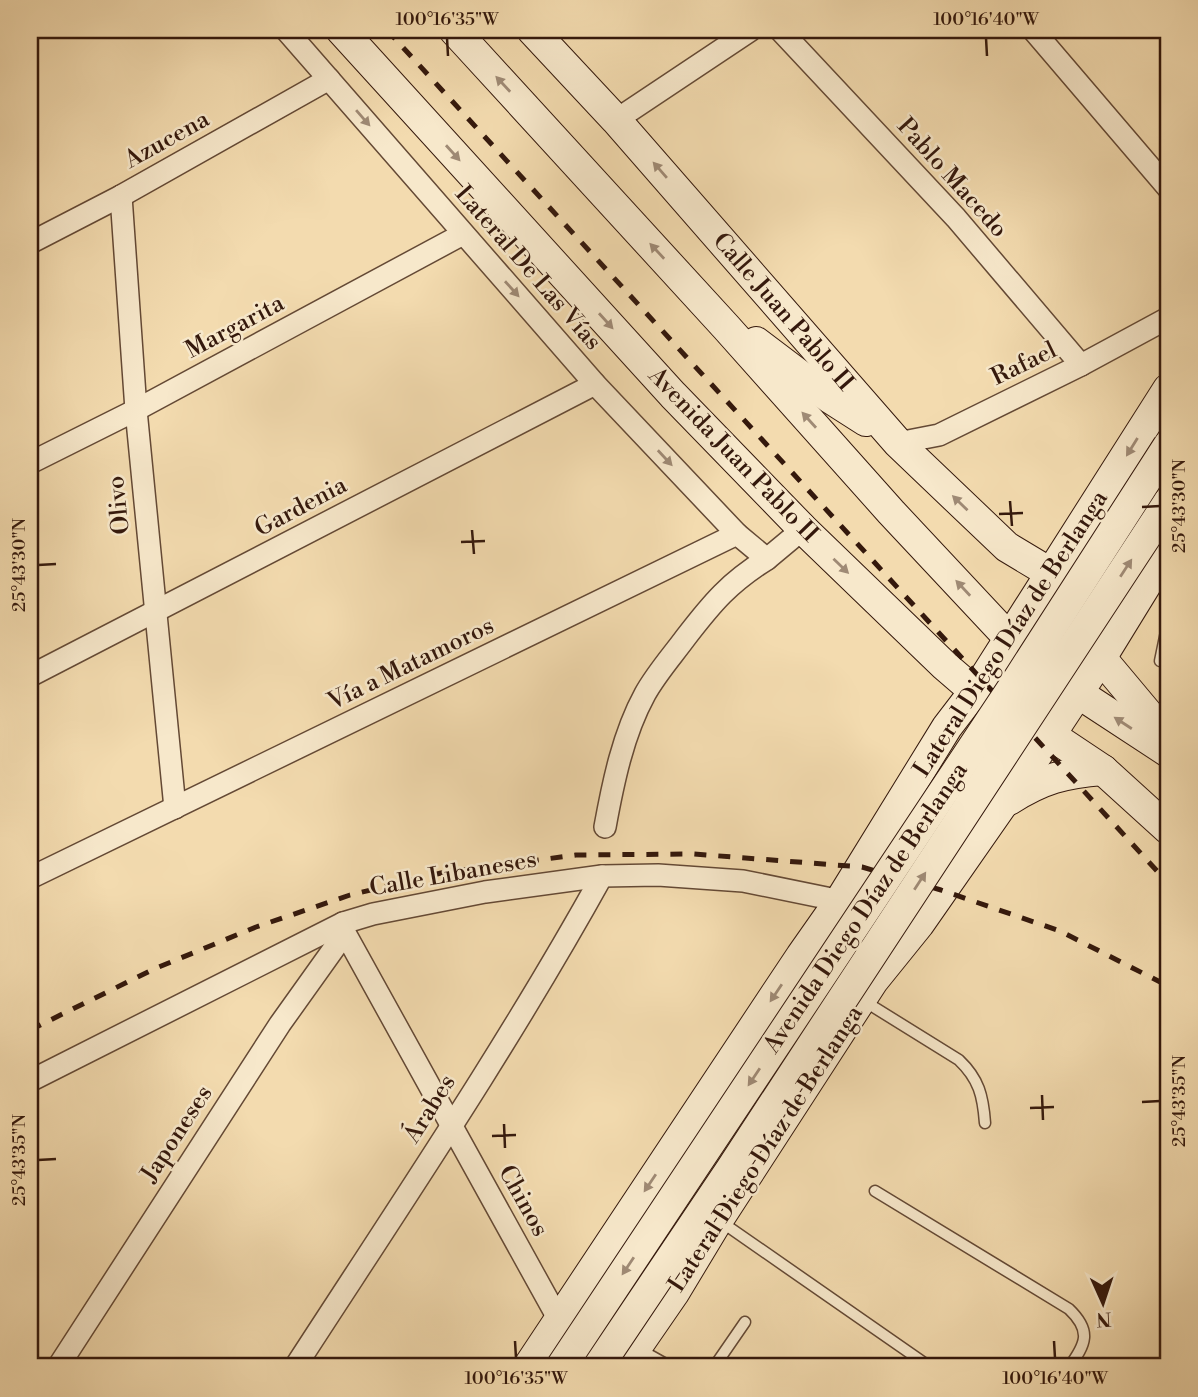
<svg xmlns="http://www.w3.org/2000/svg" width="1198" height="1397" font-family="'Libre Bodoni',serif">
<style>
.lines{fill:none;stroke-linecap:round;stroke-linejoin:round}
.lane-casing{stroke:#644935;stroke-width:13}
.street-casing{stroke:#644935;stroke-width:24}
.secondary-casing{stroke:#34180c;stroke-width:32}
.lane{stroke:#f7e8cb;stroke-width:10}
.street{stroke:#f7e8cb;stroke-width:21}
.secondary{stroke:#f7e8cb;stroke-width:30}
.rail{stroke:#34180c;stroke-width:5;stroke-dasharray:12 12;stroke-linecap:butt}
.secondary-bridge-casing{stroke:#34180c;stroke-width:32;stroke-linecap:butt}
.secondary-bridge{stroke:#f7e8cb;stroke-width:30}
.oneway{fill:#9f8a75}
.ticks{fill:none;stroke:#34180c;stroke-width:2.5}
.labels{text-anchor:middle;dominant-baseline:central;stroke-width:5;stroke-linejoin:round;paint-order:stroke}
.street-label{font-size:24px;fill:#34180c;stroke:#f7e8cb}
.neatline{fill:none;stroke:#34180c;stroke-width:2.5}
.ticks-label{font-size:18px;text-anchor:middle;fill:#34180c}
</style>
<rect width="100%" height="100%" fill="#f3dbaf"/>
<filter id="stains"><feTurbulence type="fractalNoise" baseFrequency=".00286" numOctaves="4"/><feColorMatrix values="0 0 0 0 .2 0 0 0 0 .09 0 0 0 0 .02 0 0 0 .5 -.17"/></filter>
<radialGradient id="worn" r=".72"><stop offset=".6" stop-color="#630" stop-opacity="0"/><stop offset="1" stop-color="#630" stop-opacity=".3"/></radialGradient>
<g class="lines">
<g class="lane-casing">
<g id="lane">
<path d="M 1160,661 L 1168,622"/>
<path d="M 864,1001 L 959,1060 C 979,1079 983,1096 985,1123"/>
<path d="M 875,1191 L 1069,1309 C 1092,1331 1086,1344 1069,1367"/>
<path d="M 720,1221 L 930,1367"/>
<path d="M 637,1348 L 671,1367"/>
<path d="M 714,1367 L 745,1322"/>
</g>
</g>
<g class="street-casing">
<g id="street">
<path d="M 286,30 L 595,384 L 737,534"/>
<path d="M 780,30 L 956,218 L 1081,365"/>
<path d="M 1033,30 L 1168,188"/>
<path d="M 616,120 L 751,30"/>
<path d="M 121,196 L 136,410 L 175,808"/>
<path d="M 30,243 L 121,196 L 329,79"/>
<path d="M 898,443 L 939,435 L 1081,365 L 1168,318"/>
<path d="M 30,463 L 136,410 L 463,234"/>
<path d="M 30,676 L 595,384"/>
<path d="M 605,827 C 613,783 623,734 645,694 C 656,674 672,656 686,637 C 713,602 729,583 767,559"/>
<path d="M 30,878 L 737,534 L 767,559 L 803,529"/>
<path d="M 343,923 L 345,933 L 559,1320"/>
<path d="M 30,1081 L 343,923 L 373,914 L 485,892 L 602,876 L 658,875 L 743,881 L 851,903"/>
<path d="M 58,1367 L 280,1024 L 345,933"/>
<path d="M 295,1367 C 400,1205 509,1044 602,876"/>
</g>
</g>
<g class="secondary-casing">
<g id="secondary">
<path d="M 341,30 L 673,395 L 803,529 L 945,666 L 974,691 L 1004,704 L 1103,770 L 1168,829"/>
<path d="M 454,30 L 726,327 L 891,512 L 1009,638 L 1078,693 L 1168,752"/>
<path d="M 532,30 L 616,120 L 898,443 L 1007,547 L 1052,574"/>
<path d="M 756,342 L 830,398 L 866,421"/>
<path d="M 1101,658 L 1168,738"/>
<path d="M 1009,800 C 1042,779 1064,773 1103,770"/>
<path d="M 528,1367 L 801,956 L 841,899 L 947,727 L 983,680 L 1168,389"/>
<path d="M 623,1367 L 674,1293 L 718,1220 L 873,981 L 919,924 L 1043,746 L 1101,658 L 1168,549"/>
</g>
</g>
<use href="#lane" class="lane"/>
<use href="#street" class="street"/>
<use href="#secondary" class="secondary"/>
<g class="rail">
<path d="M 387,30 L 1168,883"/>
<path d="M 30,1030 L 154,969 L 256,927 L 350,895 L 441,873 L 576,855 L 694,854 L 862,867 L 941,890 L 1060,931 L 1168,986"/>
</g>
<g class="secondary-bridge-casing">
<g id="secondary-bridge">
<path d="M 561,1367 L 1015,684 L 1168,446"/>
<path d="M 598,1367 L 731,1169 L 1168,503"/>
</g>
</g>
<use href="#secondary-bridge" class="secondary-bridge"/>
</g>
<defs><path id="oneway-solid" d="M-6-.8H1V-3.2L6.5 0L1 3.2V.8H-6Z" transform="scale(1.75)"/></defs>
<g class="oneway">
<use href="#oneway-solid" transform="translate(503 84) rotate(-133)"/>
<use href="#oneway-solid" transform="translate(363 118) rotate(49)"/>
<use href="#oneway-solid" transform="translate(453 153) rotate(48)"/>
<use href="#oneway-solid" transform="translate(660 170) rotate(-131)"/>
<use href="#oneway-solid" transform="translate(657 251) rotate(-133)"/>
<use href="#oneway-solid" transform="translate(512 289) rotate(48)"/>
<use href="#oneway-solid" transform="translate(606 321) rotate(48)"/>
<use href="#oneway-solid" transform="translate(809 420) rotate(-132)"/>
<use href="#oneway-solid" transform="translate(1132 447) rotate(122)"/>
<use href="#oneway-solid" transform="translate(665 458) rotate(47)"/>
<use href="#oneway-solid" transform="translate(960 503) rotate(-136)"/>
<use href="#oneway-solid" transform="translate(841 566) rotate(44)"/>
<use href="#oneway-solid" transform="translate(1126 568) rotate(-57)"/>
<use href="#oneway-solid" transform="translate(963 588) rotate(-133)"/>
<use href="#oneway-solid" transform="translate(1123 723) rotate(-147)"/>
<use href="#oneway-solid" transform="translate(920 881) rotate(-57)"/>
<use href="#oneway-solid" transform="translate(776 993) rotate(124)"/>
<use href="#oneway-solid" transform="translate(754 1077) rotate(124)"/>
<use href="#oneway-solid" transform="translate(650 1183) rotate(124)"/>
<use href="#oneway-solid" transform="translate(628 1266) rotate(124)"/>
</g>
<path class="ticks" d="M 447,38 L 448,56M 986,38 L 987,56M 1010,501 L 1012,526M 1142,507 L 1160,506M 999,514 L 1023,513M 472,530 L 474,554M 461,542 L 485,541M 38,565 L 56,564M 1042,1095 L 1043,1120M 1142,1102 L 1160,1101M 1030,1108 L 1054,1107M 504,1124 L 505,1148M 492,1136 L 516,1135M 38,1160 L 56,1159M 515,1341 L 516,1358M 1054,1341 L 1055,1358"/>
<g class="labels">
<g class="street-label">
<text transform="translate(167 140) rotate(-29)">Azucena</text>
<text transform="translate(952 178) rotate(48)">Pablo Macedo</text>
<text transform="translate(528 268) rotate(49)">Lateral De Las Vías</text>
<text transform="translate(783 312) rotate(49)">Calle Juan Pablo II</text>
<text transform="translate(235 327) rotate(-28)">Margarita</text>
<text transform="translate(1024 364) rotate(-26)">Rafael</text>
<text transform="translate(733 455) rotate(46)">Avenida Juan Pablo II</text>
<text transform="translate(119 505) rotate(-96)">Olivo</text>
<text transform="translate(301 507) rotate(-28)">Gardenia</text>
<text transform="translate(1011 634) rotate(-57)">Lateral Diego Díaz de Berlanga</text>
<text transform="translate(411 664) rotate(-26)">Vía a Matamoros</text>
<text transform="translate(453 874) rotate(-10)">Calle Libaneses</text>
<text transform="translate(866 908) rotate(-56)">Avenida Diego Díaz de Berlanga</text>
<text transform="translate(430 1109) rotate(-58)">Árabes</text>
<text transform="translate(177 1134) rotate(-57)">Japoneses</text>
<text transform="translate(766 1149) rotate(-57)">Lateral Diego Díaz de Berlanga</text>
<text transform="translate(523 1201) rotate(61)">Chinos</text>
</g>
</g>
<rect width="1198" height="1397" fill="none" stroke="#f3dbaf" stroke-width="77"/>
<g transform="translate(1103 1303) rotate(177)" stroke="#f7e8cb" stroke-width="5" paint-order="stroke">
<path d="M0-5L12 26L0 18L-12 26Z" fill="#34180c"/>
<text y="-10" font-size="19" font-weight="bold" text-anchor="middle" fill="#34180c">N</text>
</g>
<rect x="38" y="38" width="1122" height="1320" class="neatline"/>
<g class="ticks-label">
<text x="447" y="25">100°16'35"W</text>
<text x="986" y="25">100°16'40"W</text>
<text transform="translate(1179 506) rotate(-90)" y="6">25°43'30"N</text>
<text transform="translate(19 565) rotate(-90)" y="6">25°43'30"N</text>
<text transform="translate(1179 1101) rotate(-90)" y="6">25°43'35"N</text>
<text transform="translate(19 1160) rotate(-90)" y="6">25°43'35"N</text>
<text x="516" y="1384">100°16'35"W</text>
<text x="1055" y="1384">100°16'40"W</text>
</g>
<rect width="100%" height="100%" filter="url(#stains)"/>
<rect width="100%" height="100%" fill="url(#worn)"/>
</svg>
